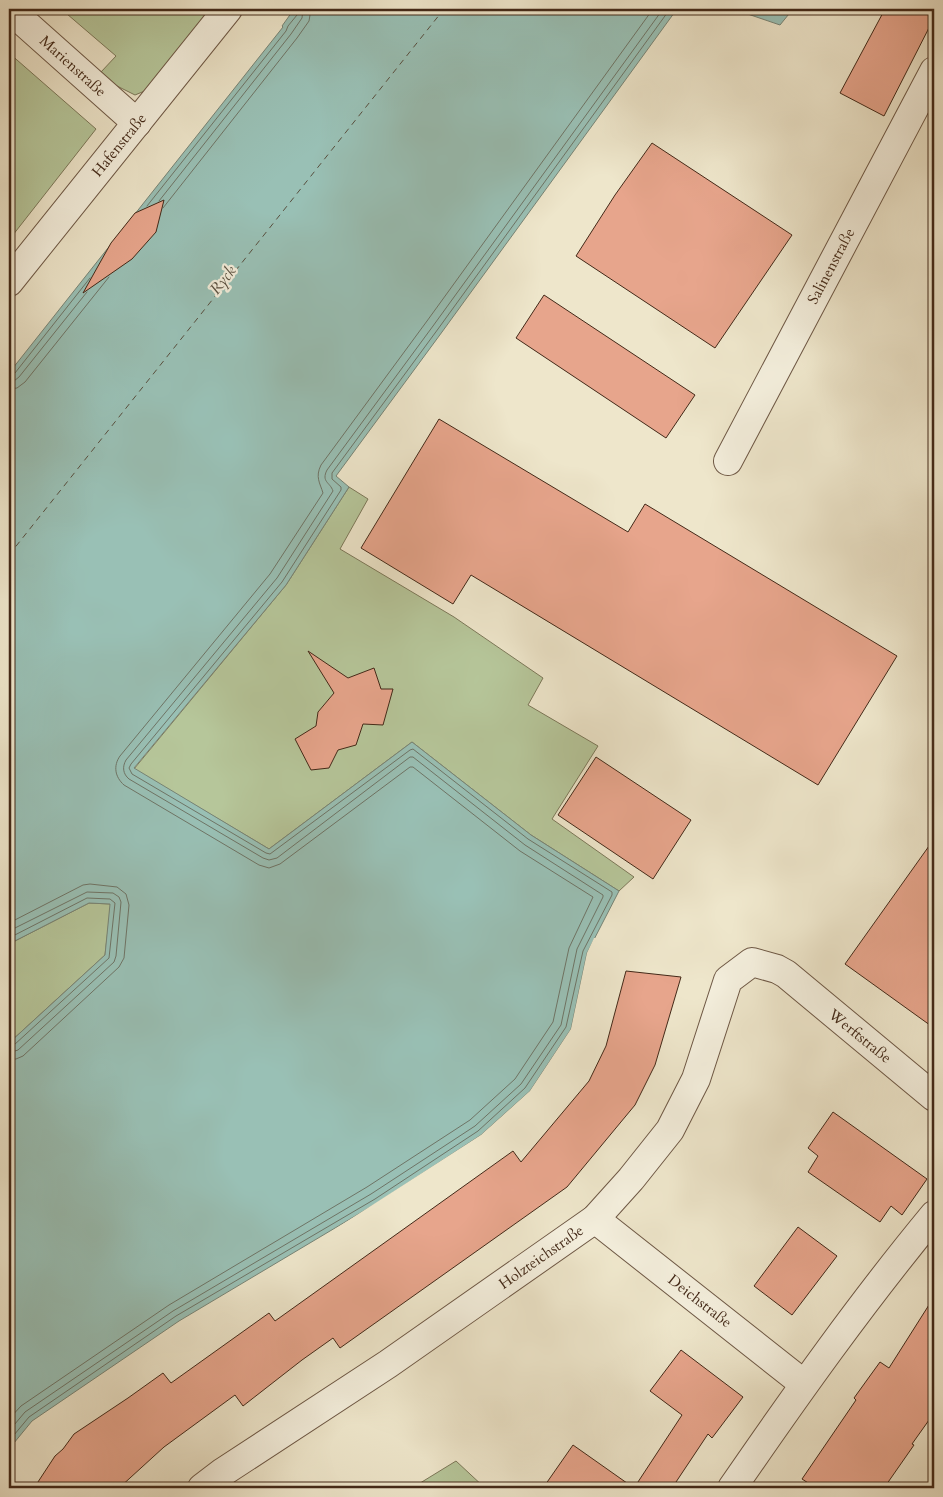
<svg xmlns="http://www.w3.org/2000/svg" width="943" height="1497" font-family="Cardo,serif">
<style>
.green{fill:#b6c69a;stroke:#7c7859}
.water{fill:#99c0b5;stroke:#778476}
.pier{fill:#eee6cb}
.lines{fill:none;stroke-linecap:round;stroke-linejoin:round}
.shore{stroke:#6e7466;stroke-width:1}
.ferry{stroke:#584f3f;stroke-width:1;stroke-dasharray:6 5;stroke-linecap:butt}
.building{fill:#e7a58c;stroke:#432918}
.street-casing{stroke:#6e5845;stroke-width:30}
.street{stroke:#f4efdd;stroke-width:28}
.labels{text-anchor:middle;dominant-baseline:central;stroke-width:4.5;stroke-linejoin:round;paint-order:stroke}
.street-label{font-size:15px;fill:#432918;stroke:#f4efdd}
.water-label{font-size:16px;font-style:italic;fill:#584f3f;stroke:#f4efdd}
</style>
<rect width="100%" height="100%" fill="#eee6cb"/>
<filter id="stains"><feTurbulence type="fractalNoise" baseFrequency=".004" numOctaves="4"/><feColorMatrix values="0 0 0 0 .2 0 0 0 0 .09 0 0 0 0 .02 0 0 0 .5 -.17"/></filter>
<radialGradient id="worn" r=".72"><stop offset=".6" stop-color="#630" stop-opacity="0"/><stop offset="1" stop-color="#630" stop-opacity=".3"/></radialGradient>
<g class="green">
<path d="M 71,9 L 140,9 L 149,13 L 156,9 L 214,9 L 152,88 L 135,95 L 111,83 L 101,72 L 116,56 L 67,14 Z"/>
<path d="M 9,53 L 96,129 L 9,240 Z"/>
<path d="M 349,487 L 368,499 L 340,549 L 454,617 L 543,678 L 528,705 L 598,746 L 552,819 L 634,877 L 619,891 L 531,835 L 412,742 L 269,849 L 134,769 L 286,585 Z"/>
<path d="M 89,903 L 111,904 L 105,955 L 9,1043 L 9,944 Z"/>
<path d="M 456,1461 L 485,1488 L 412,1488 Z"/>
</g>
<g class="water">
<path d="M 291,9 L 677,9 L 442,332 L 336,476 L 349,487 L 286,585 L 134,768 L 269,849 L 412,742 L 531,835 L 619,891 L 587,953 L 571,1029 L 530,1091 L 481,1135 L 377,1203 L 179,1321 L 32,1421 L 9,1449 L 9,1043 L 105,955 L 110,904 L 89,903 L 9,944 L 9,373 L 283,27 L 282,26 L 292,12 L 290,10 Z"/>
<path d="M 733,9 L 793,9 L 780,25 Z"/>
</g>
<path class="pier" d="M 594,938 L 597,938 L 590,954 L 574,1030 L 531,1093 L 483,1137 L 379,1205 L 304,1249 L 481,1135 L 530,1091 L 571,1029 L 587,953 Z"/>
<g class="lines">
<g class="shore">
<path d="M 159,201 L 291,34 L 302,18 L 303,9"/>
<path d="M 147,206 L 286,31 L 288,26 L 297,15 L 296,9"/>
<path d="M 163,208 L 297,38 L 309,21 L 311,9"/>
<path d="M 9,375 L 15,373 L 90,278"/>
<path d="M 9,381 L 14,381 L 19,377 L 87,292"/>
<path d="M 9,389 L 17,388 L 25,382 L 109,277"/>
<path d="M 9,923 L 83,885 L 90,884 L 117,887 L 126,894 L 129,905 L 124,958 L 119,967 L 23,1056 L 16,1059 L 9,1060"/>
<path d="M 9,931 L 87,892 L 113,893 L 119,897 L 121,902 L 116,956 L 114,962 L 18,1050 L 9,1053"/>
<path d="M 9,938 L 87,898 L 110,899 L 115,903 L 109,958 L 14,1045 L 9,1046"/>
<path d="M 9,1419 L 21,1406 L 169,1305 L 367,1187 L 470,1120 L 515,1079 L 553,1022 L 569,948 L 593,897 L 520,851 L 413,767 L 410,767 L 280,864 L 269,868 L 259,865 L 124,785 C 115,777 113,766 120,756 L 270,574 L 323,493 C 320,483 315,477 321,465 L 427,321 L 653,9"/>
<path d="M 9,1431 L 25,1412 L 173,1311 L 371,1194 L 475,1126 L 521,1084 L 561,1025 L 577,949 L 603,897 L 603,895 L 525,845 L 413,757 L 410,757 L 277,858 L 269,860 L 263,858 L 129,779 C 123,774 122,767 126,760 L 277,578 L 333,491 C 330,482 321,482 327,470 L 433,326 L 663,9"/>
<path d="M 9,1441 L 29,1417 L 176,1316 L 375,1199 L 478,1131 L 525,1088 L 566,1027 L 583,951 L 612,895 L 612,892 L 528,839 L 413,749 L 410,750 L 270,854 L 266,853 L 132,774 L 129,768 L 131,764 L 282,582 L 341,490 L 341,487 L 332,479 L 332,473 L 438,329 L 670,9"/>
</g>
<path class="ferry" d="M 9,555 L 444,9"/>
</g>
<g class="building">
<path d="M 885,9 L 934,9 L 934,18 L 884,116 L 840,93 Z"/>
<path d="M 652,143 L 792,235 L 715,348 L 576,256 L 615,195 Z"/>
<path d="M 164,200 L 156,232 L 132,259 L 83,293 L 111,243 L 135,213 Z"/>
<path d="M 544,295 L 695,395 L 666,438 L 516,338 Z"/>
<path d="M 439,419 L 628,532 L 645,504 L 897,656 L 818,785 L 471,575 L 453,604 L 361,548 Z"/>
<path d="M 308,651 L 348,678 L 374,668 L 381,689 L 393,689 L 383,725 L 363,724 L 356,745 L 338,750 L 329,768 L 311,770 L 295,739 L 316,726 L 318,712 L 334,693 Z"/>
<path d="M 596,757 L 691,820 L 653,879 L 558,815 Z"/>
<path d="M 934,839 L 934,1028 L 845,964 Z"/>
<path d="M 626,971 L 681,977 L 655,1065 L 635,1105 L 567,1187 L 340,1348 L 333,1338 L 302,1360 L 243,1406 L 235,1395 L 164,1447 L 119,1488 L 34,1488 L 55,1456 L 63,1449 L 74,1434 L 128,1398 L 163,1373 L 171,1383 L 269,1313 L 275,1321 L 513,1151 L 521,1162 L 589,1081 L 606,1046 Z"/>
<path d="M 833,1112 L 927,1179 L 902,1215 L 891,1206 L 880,1222 L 808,1172 L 818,1156 L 808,1148 Z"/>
<path d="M 798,1227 L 837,1256 L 792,1315 L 754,1286 Z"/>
<path d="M 934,1297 L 934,1413 L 912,1444 L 914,1445 L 884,1488 L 816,1488 L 802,1479 L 856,1400 L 854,1398 L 880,1362 L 889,1368 Z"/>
<path d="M 681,1350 L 743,1397 L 712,1438 L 708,1434 L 672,1488 L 543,1488 L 573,1445 L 634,1488 L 682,1415 L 650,1391 Z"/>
</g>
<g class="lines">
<g class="street-casing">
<g id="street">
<path d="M 9,9 L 137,123"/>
<path d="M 9,282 L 228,9"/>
<path d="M 728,461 L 934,71"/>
<path d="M 595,1219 L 804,1384"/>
<path d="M 202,1488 L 223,1472 L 388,1364 L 595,1219 L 631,1179 L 670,1130 L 696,1079 L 728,980 L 752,962 L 777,969 L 786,974 L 934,1097"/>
<path d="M 732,1488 C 796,1395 862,1302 934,1215"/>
</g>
</g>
<use href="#street" class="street"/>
</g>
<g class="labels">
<g class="street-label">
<text transform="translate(73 66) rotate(42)">Marienstraße</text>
<text transform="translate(119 145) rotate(-51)">Hafenstraße</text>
<text transform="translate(831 266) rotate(-62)">Salinenstraße</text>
<text transform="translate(860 1036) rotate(39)">Werftstraße</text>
<text transform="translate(541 1257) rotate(-35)">Holzteichstraße</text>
<text transform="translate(700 1301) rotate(38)">Deichstraße</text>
</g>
<g class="water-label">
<text transform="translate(223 280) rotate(-52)">Ryck</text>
</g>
</g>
<rect width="943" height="1497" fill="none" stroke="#eee6cb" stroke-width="30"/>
<rect x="10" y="10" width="923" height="1477" fill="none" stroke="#432918" stroke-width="2.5"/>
<rect x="15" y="15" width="913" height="1467" fill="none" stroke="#432918"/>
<rect width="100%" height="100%" filter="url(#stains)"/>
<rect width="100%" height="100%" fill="url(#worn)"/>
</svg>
